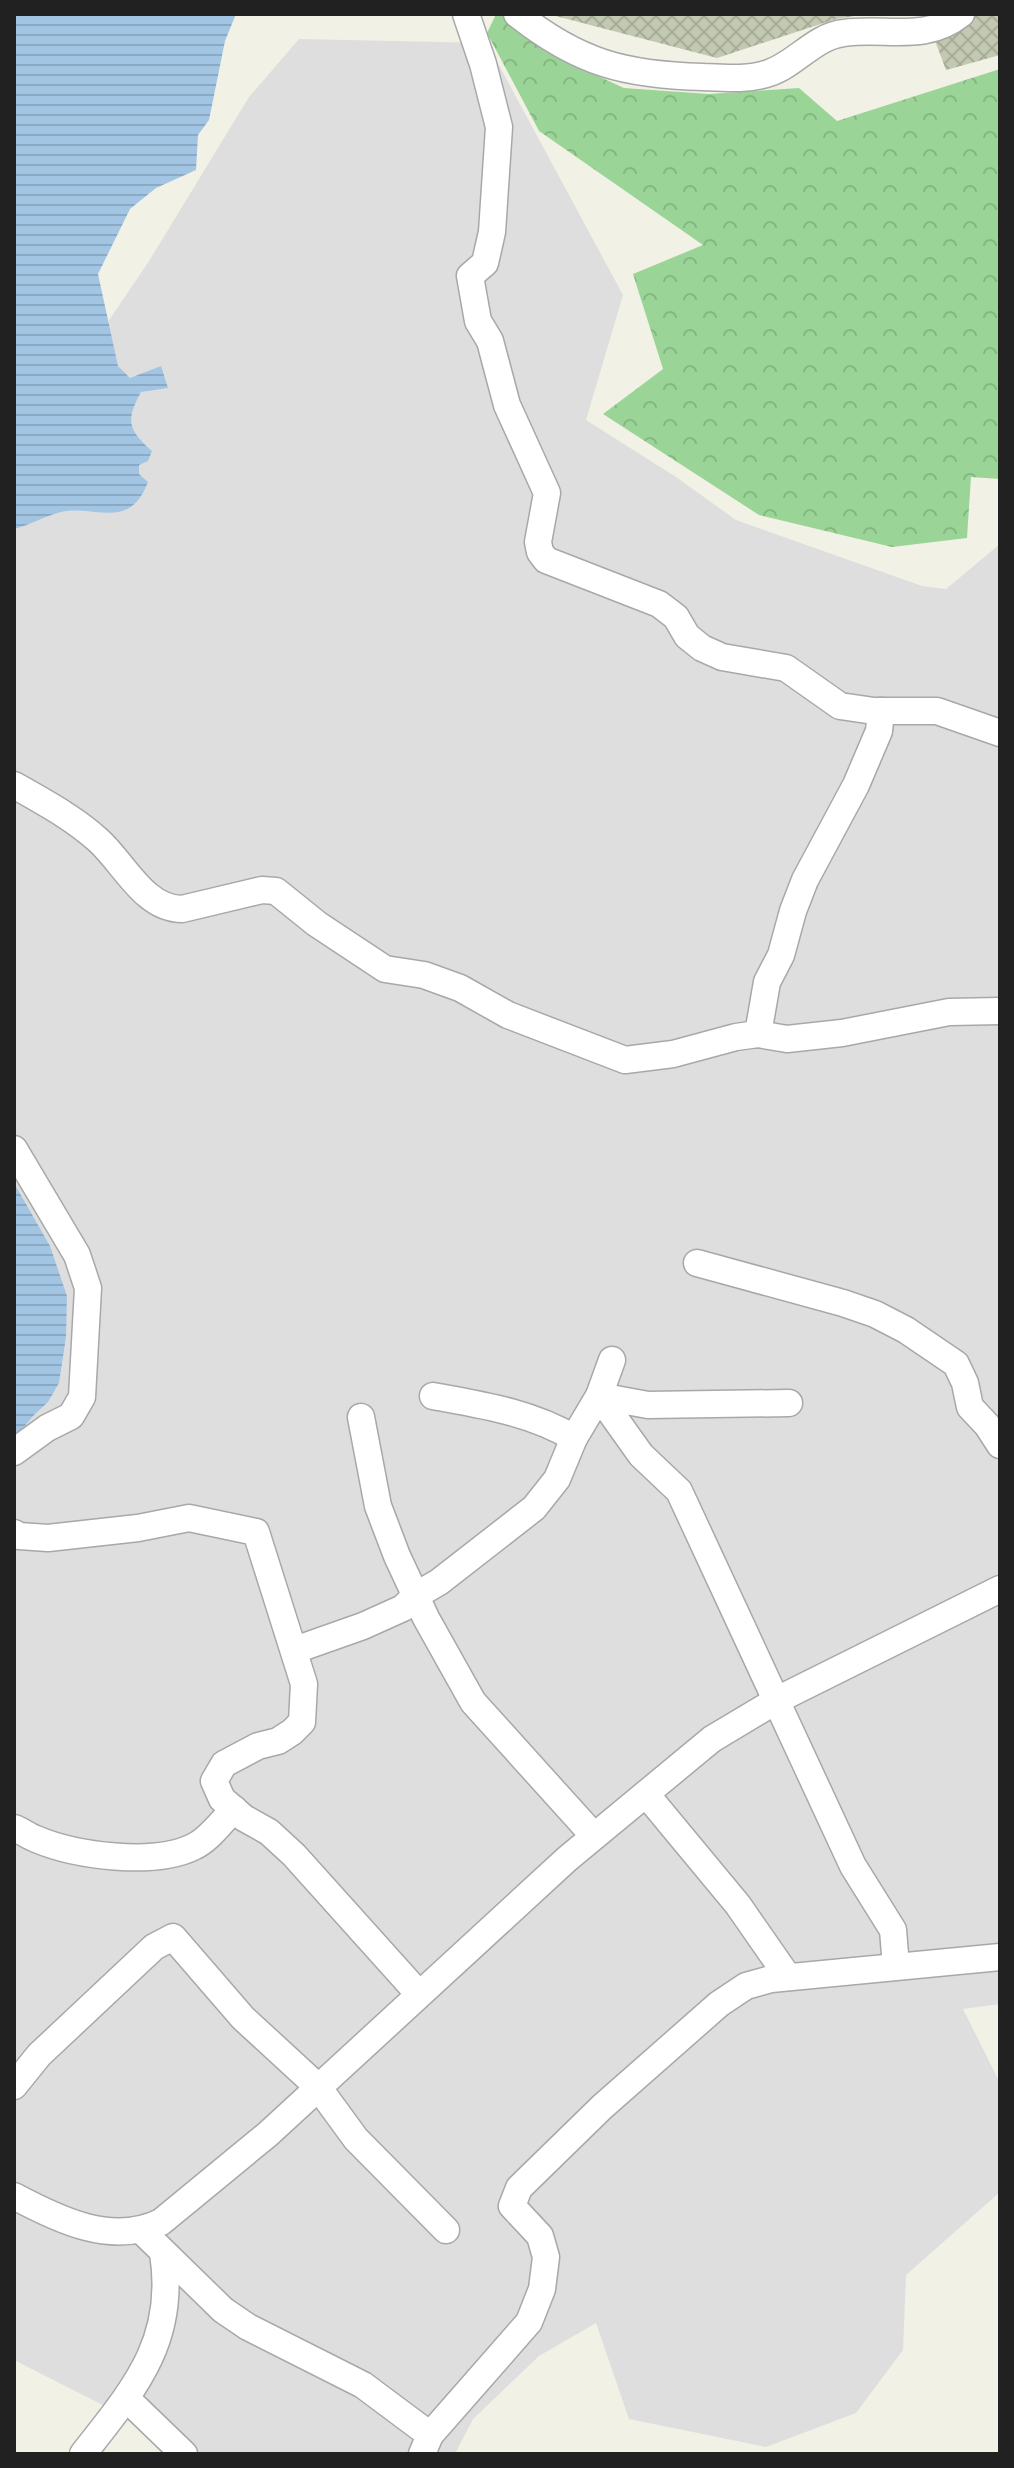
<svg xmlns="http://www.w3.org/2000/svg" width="1014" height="2468" font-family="'Alegreya Sans',sans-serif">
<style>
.residential{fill:#dfdede}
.construction{fill:url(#construction-cross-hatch)}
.forest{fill:url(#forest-crowns)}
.water{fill:url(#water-rules)}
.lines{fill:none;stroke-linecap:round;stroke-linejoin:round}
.minor-casing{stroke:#a8a8a8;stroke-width:29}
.minor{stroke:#fff;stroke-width:26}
</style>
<defs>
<pattern id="construction-cross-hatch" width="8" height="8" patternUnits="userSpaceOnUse" patternTransform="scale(2)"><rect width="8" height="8" fill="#c2c8b1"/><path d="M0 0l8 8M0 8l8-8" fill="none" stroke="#a6ac98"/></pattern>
<pattern id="forest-crowns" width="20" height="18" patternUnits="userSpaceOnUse" patternTransform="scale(2)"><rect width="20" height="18" fill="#9ad597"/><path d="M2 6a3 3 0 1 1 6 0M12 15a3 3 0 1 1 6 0" fill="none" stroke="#84b782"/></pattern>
<pattern id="water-rules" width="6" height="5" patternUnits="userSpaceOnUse" patternTransform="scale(2)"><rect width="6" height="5" fill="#a3c5e4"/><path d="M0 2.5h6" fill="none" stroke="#8ca9c3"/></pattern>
</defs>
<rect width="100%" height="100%" fill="#f2f1e6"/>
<path class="residential" d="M 299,39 L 487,43 L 623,295 L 586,420 L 676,477 L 736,520 L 922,586 L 946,589 L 1000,544 L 1000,2004 L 963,2009 L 1000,2083 L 1000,2192 L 906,2275 L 903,2350 L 856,2413 L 766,2447 L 629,2419 L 596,2323 L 539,2356 L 473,2419 L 455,2454 L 174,2454 L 156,2432 L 14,2360 L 14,418 L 46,414 L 149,261 L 249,97 Z"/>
<g class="construction">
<path d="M 548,14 L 867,14 L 836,19 L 717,58 Z"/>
<path d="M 925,14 L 1000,14 L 1000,55 L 946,70 Z"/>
</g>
<path class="forest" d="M 496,14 L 501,14 L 561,59 L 624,88 L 709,94 L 799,88 L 837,121 L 1000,69 L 1000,479 L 971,477 L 967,538 L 892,547 L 759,515 L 603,414 L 663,369 L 633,274 L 703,245 L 539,131 L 487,33 Z"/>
<g class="water">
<path d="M 14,14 L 236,14 L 225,41 L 209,120 L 198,135 L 196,170 L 156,188 L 130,209 L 98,274 L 118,366 L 130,378 L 161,366 L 168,388 L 141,392 C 126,420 127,429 152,451 L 148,461 L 139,465 L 139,474 L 148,482 C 129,532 95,504 61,512 C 45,516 30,525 14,529 Z"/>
<path d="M 14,1183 L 50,1246 L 67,1296 L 66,1337 L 59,1383 L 48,1402 L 33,1416 L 14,1439 Z"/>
</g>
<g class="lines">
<g class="minor-casing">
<g id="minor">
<path d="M 466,14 L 483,64 L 499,127 L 492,232 L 485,263 L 470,276 L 478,321 L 490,341 L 507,405 L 547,493 L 538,542 L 540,552 L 546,560 L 659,604 L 676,617 L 687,636 L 702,648 L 722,657 L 786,668 L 840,706 L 874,711 L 937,711 L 1000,733"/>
<path d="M 517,14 C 579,63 625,75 703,77 C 725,78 749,80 769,73 C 796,64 815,36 844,33 C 886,27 925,43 961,14"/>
<path d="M 14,785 C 42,801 74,818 98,840 C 124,863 144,909 182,909 L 262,890 L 276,891 L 317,924 L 385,969 L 424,975 L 460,988 L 508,1015 L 625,1060 L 673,1054 L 736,1037 L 758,1034 L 787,1039 L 842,1033 L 949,1012 L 1000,1011"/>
<path d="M 758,1034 L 767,982 L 781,955 L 793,911 L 805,880 L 856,785 L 879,731 L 881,711"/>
<path d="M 14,1149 L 77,1255 L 88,1288 L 82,1397 L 71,1416 L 47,1428 L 14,1452"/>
<path d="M 697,1263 L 843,1303 L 875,1314 L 906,1330 L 956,1364 L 965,1383 L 970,1407 L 987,1425 L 1000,1445"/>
<path d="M 433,1396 C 482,1405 530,1412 574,1438"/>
<path d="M 789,1403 L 648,1405 L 599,1396 L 641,1455 L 679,1491 L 853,1866 L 893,1930 L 896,1966"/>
<path d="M 361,1417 L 378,1506 L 397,1556 L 426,1618 L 473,1702 L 594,1836"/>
<path d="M 14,1533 L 19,1536 L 48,1538 L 138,1528 L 189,1518 L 256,1532 L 304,1684 L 302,1722 L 292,1732 L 278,1741 L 258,1746 L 224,1764 L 214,1781 L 222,1799 L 244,1818 L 269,1832 L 294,1855 L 418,1993"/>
<path d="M 295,1650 L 363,1626 L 403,1608 L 415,1596 L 439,1582 L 534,1508 L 557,1479 L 574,1438 L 599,1396 L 612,1360"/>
<path d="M 646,1794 L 738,1905 L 788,1977"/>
<path d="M 14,1828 C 22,1831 28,1836 36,1839 C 76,1856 154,1866 193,1847 C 209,1840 222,1821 234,1809"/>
<path d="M 14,2086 L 39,2055 L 154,1947 L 173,1937 L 243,2018 L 318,2087 L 356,2139 L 446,2230"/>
<path d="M 14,2196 C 59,2220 112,2246 161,2222 L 268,2134 L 567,1859 L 712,1739 L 777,1700 L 1000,1589"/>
<path d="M 142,2231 L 223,2310 L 248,2327 L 363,2385 L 430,2435"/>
<path d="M 127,2399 L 184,2454"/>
<path d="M 83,2454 C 134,2389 177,2341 163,2253"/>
<path d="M 422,2454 L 430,2435 L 529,2322 L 542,2289 L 546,2257 L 540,2236 L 512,2206 L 519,2188 L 602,2107 L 719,2004 L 746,1986 L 771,1979 L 1000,1957"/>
</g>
</g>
<use href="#minor" class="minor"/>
</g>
<rect width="1014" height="2468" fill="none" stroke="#212121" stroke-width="32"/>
</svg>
